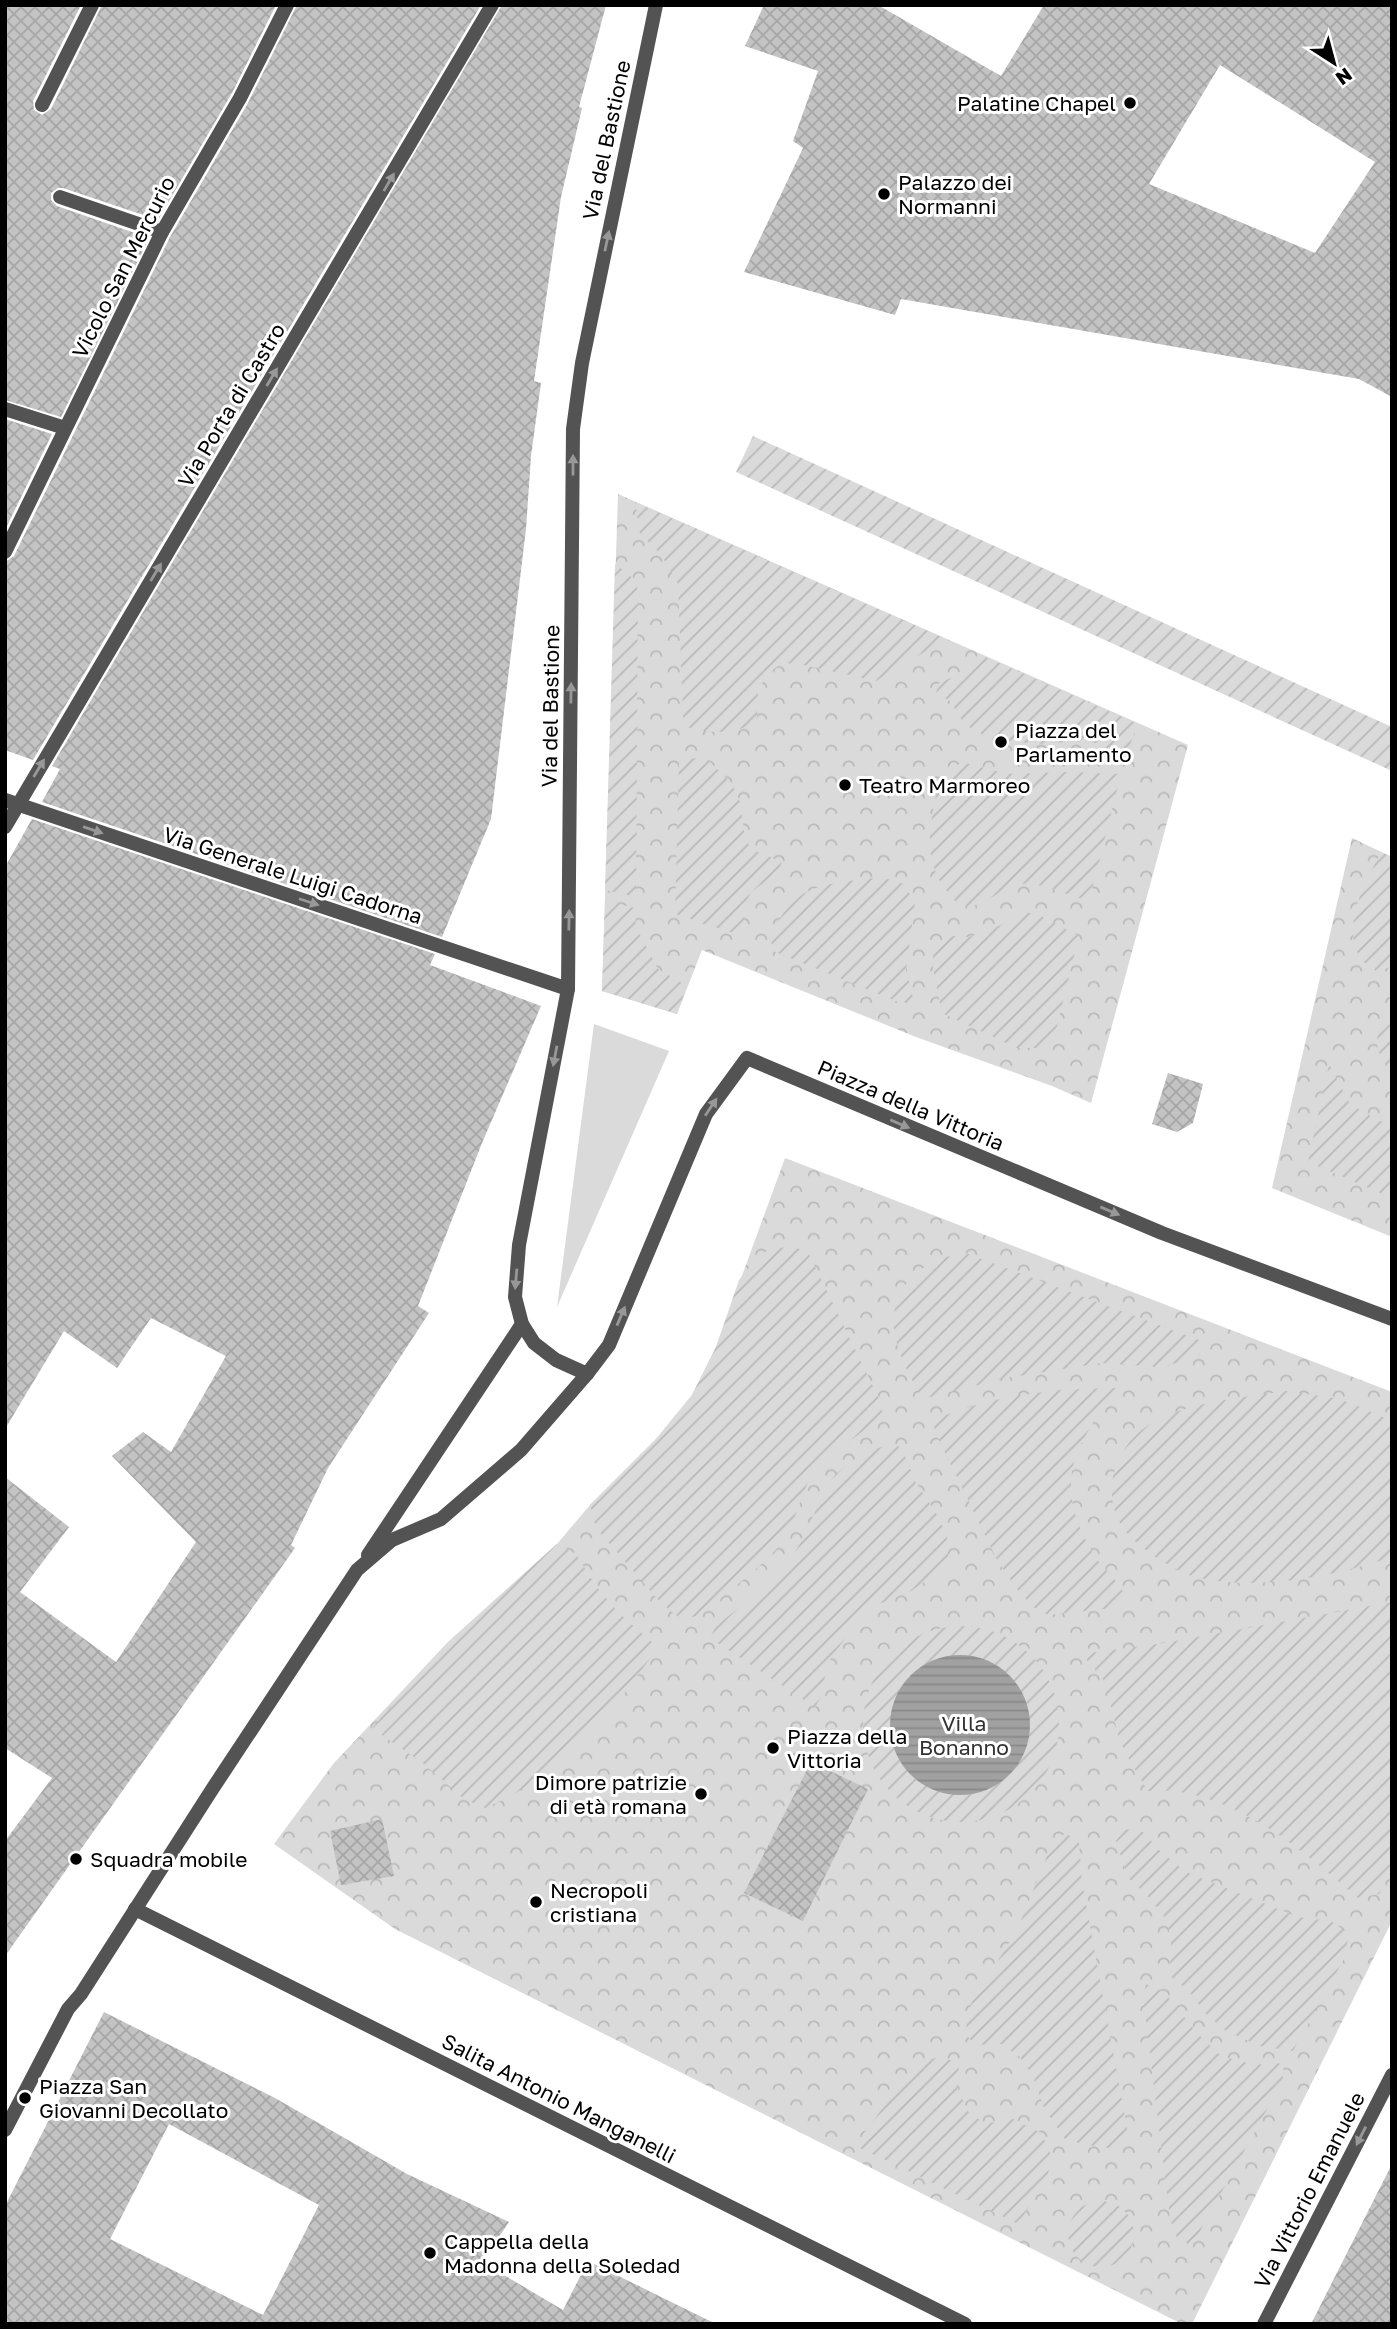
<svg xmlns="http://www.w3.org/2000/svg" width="1397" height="2329" font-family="'Golos Text',sans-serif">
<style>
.grass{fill:#dadada}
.park{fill:url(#park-crowns)}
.garden{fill:url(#garden-furrows)}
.water{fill:url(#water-rules)}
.building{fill:url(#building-cross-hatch);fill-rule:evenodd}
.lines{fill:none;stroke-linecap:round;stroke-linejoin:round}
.street{stroke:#535353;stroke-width:14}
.oneway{fill:#989898}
.poi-dot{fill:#000;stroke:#fff;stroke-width:2.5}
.labels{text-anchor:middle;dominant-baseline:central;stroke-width:6;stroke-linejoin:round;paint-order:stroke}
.poi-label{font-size:21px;fill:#000;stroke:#fff;text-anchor:start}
.street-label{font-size:21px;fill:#000;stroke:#fff}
.park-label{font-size:21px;fill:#313131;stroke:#fff}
</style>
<defs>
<pattern id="park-crowns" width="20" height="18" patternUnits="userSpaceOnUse" patternTransform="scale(1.75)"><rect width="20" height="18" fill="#dadada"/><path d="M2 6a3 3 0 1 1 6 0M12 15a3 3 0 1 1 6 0" fill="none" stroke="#b9b9b9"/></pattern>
<pattern id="garden-furrows" width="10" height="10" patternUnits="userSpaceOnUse" patternTransform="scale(1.75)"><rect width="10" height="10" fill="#dadada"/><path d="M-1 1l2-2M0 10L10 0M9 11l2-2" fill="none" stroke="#b9b9b9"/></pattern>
<pattern id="water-rules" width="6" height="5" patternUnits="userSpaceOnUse" patternTransform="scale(1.75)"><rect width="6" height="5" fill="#a1a1a1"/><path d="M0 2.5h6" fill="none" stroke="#898989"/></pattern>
<pattern id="building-cross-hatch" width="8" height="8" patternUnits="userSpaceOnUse" patternTransform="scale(1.75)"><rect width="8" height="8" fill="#c3c3c3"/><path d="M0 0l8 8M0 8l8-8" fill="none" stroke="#a6a6a6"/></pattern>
</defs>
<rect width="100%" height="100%" fill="#fff"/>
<path class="grass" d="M 594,1024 L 669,1051 L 557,1307 Z"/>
<g class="park">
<path d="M 618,494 L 1188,745 L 1091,1103 L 1052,1086 L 916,1037 L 702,950 L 677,1014 L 602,991 Z"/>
<path d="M 1352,838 L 1392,857 L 1392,1237 L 1272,1188 Z"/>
<path d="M 785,1158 L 1392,1392 L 1392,1921 L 1192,2324 L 1182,2324 L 395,1929 L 274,1844 L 334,1763 L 447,1643 L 557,1544 L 590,1505 L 656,1439 L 692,1395 L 716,1347 Z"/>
</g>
<g class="garden">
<path d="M 753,436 L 1392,727 L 1392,771 L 736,472 Z"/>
<path d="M 635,502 L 946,639 L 876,681 L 799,664 L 782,663 L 766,675 L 758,691 L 757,719 C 740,736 706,734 685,726 L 683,716 L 678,584 L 660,553 L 640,534 Z"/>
<path d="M 615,564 L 630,575 L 638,590 L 636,897 L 605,890 Z"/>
<path d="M 981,655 L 1138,724 L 1128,750 L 1086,741 L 1038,744 L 993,740 L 965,725 L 950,701 L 936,693 L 939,683 L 955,676 Z"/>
<path d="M 695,758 L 708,760 L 732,784 L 740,802 L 745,838 L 751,849 L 782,862 L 777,873 L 751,892 L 744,906 L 743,936 L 675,914 L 679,761 Z"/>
<path d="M 962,762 L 1007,774 L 1064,772 L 1121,774 L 1089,901 L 1032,883 L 1012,885 L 979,905 L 960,906 C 932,878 926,855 932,817 C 937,787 937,780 962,762 Z"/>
<path d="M 1381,852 L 1392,857 L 1392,967 L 1376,971 C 1372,968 1366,964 1363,961 C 1338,928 1366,882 1381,852 Z"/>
<path d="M 881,877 L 904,884 L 915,903 L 906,970 L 914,1002 L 898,1002 L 773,951 L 770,933 C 779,919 789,903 803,894 C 825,881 857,881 881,877 Z"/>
<path d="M 605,901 L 635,908 L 636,927 L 658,969 L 687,986 L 677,1014 L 602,991 Z"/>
<path d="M 1026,912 L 1041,916 L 1079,936 L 1056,1030 L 1050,1043 L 1037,1048 L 1017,1048 L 942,1013 L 933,969 L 933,949 L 953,936 L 969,937 L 1001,925 L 1013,916 Z"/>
<path d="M 1392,1011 L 1392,1073 C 1373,1050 1371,1034 1392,1011 Z"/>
<path d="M 1329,1064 L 1350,1104 L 1379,1121 L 1392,1123 L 1392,1198 L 1308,1162 Z"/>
<path d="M 795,1247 L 809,1254 L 881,1403 L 882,1414 C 863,1434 836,1448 817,1469 C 800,1489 799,1516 785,1538 C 770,1561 732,1588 710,1607 L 699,1615 L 682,1620 L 661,1603 L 596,1528 L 590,1505 L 656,1439 L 692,1395 L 716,1347 L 739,1280 L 759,1255 L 774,1248 Z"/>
<path d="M 966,1253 L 1207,1343 L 1199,1355 L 1185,1361 L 1159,1367 L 1101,1363 L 1006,1378 L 922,1399 C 912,1379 899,1358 895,1335 C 886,1288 923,1258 966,1253 Z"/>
<path d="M 1118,1388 L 1120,1397 C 1113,1403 1105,1408 1099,1414 C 1094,1419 1091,1427 1087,1433 C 1061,1475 1069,1514 1094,1555 C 1103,1569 1116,1578 1124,1593 L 1121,1603 L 1112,1608 L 1048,1615 L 1033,1607 L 1016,1588 L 997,1560 L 937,1436 L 932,1421 C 990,1395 1055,1388 1118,1388 Z"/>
<path d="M 1287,1391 L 1340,1399 L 1392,1421 L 1392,1557 C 1337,1576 1249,1593 1192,1576 C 1171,1569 1131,1544 1120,1523 C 1100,1486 1118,1443 1153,1422 C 1184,1403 1251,1396 1287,1391 Z"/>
<path d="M 894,1443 L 902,1449 L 916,1483 L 935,1511 L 947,1536 L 948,1556 L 945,1568 L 911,1591 L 874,1606 L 856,1623 L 831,1658 L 825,1676 L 822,1695 L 815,1707 L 710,1638 L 716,1626 L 780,1575 L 805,1536 L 823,1493 L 835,1475 L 852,1461 L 872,1450 Z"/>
<path d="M 557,1544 L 576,1554 L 596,1586 L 619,1613 L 655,1645 L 649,1660 L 615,1706 L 560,1763 L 513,1795 L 485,1808 L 464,1799 L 424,1764 L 372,1728 L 447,1643 Z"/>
<path d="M 1392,1602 L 1392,1868 L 1379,1894 L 1358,1898 C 1305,1853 1251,1805 1181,1792 C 1170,1790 1159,1791 1148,1791 L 1132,1765 L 1119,1739 L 1105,1682 L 1082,1654 L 1158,1644 Z"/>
<circle cx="961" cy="1724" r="98"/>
<path d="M 1124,1829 L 1143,1832 L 1160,1851 L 1186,1872 L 1298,1917 L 1331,1921 L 1349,1934 L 1344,1959 L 1293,2051 L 1260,2046 L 1226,2031 L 1205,2013 L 1189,1991 L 1170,1976 L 1171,1943 L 1167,1920 L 1145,1893 L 1128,1878 L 1116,1841 Z"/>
<path d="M 1066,1833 L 1079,1843 L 1082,1882 L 1129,2139 L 1108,2148 L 1082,2144 L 1065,2139 L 1045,2110 L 1032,2075 L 1020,2057 L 1001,2044 L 974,2045 L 966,2034 L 967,2020 L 972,2002 L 1017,1930 L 1053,1841 Z"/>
<path d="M 1146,1984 L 1164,1992 L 1197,2033 L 1221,2056 L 1255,2065 L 1279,2063 L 1284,2070 L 1282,2082 L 1192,2246 L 1177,2238 L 1170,2219 L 1143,1997 Z"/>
<path d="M 941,2056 L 959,2064 L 957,2088 L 969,2113 L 985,2123 L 1000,2122 L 1011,2118 L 1041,2133 L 1050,2152 L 1048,2178 L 1018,2224 L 860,2148 L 862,2136 L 887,2102 L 926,2061 Z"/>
<circle cx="1101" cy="2234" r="33"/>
</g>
<circle class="water" cx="960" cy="1725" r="70"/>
<g class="building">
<path d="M 5,5 L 81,5 L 33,101 L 34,110 L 42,115 L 51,109 L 102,5 L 276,5 L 232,93 L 158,220 L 63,188 L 58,188 L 51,193 L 51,200 L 57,206 L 149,238 L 61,417 L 5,400 Z"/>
<path d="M 297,5 L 481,5 L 33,760 L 5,750 L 5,562 L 14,556 L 170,237 L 248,103 Z"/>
<path d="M 502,5 L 606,5 L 579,107 L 582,108 L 561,197 L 534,381 L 541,383 L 531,456 L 526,529 L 491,819 L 442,937 L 42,802 L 60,769 L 52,766 Z"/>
<path d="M 764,5 L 878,5 L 1001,76 L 1044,5 L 1392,5 L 1392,397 L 1359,379 L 901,299 L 895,315 L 744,272 L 803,148 L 793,141 L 818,71 L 745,46 ZM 1220,65 L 1375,162 L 1315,253 L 1149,184 Z"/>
<path d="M 5,419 L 52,434 L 5,530 Z"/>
<path d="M 32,819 L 435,954 L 430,965 L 541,1006 L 482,1143 L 418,1306 L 429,1313 L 328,1468 L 291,1545 L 295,1548 L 5,1956 L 5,1841 L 52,1778 L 5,1748 L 5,1477 L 69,1527 L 20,1592 L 116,1662 L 196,1542 L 112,1456 L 143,1432 L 171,1452 L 226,1356 L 151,1318 L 117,1368 L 64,1331 L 5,1429 L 5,867 Z"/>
<path d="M 1168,1073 L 1203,1084 L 1193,1123 L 1177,1132 L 1152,1124 Z"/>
<path d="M 811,1762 L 868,1789 L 803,1921 L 744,1893 Z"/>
<path d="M 382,1819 L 394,1876 L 341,1885 L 330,1831 Z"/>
<path d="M 104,2012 L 275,2098 L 407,2174 L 509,2222 L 482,2262 L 563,2310 L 588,2261 L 716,2324 L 5,2324 L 5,2206 ZM 169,2124 L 319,2205 L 263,2315 L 110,2239 Z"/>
<path d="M 1392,2164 L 1392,2324 L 1311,2324 Z"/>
</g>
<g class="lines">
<g class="street">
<path d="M 42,105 L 92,5"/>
<path d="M 60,197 L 162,232"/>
<path d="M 5,409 L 65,428"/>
<path d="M 5,552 L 162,232 L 240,98 L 287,5"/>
<path d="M 5,800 L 568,989"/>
<path d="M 5,827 L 492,5"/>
<path d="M 587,1374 L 556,1360 L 534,1343 L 522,1324 L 515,1297 L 519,1245 L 568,989 L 573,429 L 582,363 L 656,5"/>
<path d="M 368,1555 L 522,1324"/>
<path d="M 135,1909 L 965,2324"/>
<path d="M 5,2130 L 68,2009 L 81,1994 L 213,1788 L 357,1570 L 392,1540 L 441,1519 L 521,1450 L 587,1374 L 609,1345 L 706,1114 L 747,1058 L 1162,1233 L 1392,1319"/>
<path d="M 1264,2324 L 1392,2075"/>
</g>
</g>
<defs><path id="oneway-solid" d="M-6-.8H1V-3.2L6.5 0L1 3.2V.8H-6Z" transform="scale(1.75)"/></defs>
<g class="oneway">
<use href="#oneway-solid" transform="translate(389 182) rotate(-60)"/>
<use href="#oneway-solid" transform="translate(607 241) rotate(-78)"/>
<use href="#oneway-solid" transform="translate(272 377) rotate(-59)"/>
<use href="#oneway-solid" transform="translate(573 465) rotate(-90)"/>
<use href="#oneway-solid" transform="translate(156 572) rotate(-59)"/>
<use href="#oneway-solid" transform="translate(571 693) rotate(-89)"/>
<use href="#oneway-solid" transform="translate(39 768) rotate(-59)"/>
<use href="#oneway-solid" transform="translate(93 830) rotate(19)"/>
<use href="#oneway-solid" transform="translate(309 902) rotate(18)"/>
<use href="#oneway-solid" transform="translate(569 920) rotate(-89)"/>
<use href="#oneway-solid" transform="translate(555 1056) rotate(101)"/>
<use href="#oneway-solid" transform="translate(711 1107) rotate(-56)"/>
<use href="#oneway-solid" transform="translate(900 1124) rotate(23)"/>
<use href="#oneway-solid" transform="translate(1110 1211) rotate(23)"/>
<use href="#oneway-solid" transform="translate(516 1279) rotate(95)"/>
<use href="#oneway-solid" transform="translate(621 1316) rotate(-67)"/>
<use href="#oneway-solid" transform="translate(1361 2136) rotate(117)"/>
</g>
<g class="poi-dot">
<circle cx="1130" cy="103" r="7"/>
<circle cx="884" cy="194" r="7"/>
<circle cx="1001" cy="742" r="7"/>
<circle cx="845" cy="785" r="7"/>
<circle cx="773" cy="1748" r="7"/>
<circle cx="701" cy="1794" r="7"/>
<circle cx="76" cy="1859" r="7"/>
<circle cx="536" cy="1902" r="7"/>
<circle cx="25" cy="2098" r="7"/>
<circle cx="430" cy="2253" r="7"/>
</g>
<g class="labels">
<g class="poi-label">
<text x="1116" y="103" text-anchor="end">Palatine Chapel</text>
<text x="898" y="182">Palazzo dei<tspan x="898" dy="24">Normanni</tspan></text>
<text x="1015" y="730">Piazza del<tspan x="1015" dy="24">Parlamento</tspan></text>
<text x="859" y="785">Teatro Marmoreo</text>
<text x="787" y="1736">Piazza della<tspan x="787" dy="24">Vittoria</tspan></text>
<text x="687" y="1782" text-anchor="end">Dimore patrizie<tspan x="687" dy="24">di età romana</tspan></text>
<text x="90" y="1859">Squadra mobile</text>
<text x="550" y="1890">Necropoli<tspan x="550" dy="24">cristiana</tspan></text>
<text x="39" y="2086">Piazza San<tspan x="39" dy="24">Giovanni Decollato</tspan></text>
<text x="444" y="2241">Cappella della<tspan x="444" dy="24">Madonna della Soledad</tspan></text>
</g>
<g class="street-label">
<text transform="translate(606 140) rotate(-78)">Via del Bastione</text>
<text transform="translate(123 267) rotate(-63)">Vicolo San Mercurio</text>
<text transform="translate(231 405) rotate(-59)">Via Porta di Castro</text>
<text transform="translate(550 706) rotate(-89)">Via del Bastione</text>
<text transform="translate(293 875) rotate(18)">Via Generale Luigi Cadorna</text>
<text transform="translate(911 1105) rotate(23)">Piazza della Vittoria</text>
<text transform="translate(559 2098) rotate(27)">Salita Antonio Manganelli</text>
<text transform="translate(1309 2190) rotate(-63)">Via Vittorio Emanuele</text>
</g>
<g class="park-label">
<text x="964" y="1723">Villa<tspan x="964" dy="24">Bonanno</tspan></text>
</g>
</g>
<rect width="1397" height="2329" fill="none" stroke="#000000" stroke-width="14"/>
<g transform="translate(1334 63) rotate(144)" stroke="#ffffff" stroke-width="5" paint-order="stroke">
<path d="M0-5L12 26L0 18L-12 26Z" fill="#000000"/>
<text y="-10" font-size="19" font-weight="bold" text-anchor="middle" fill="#000000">N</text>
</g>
</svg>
